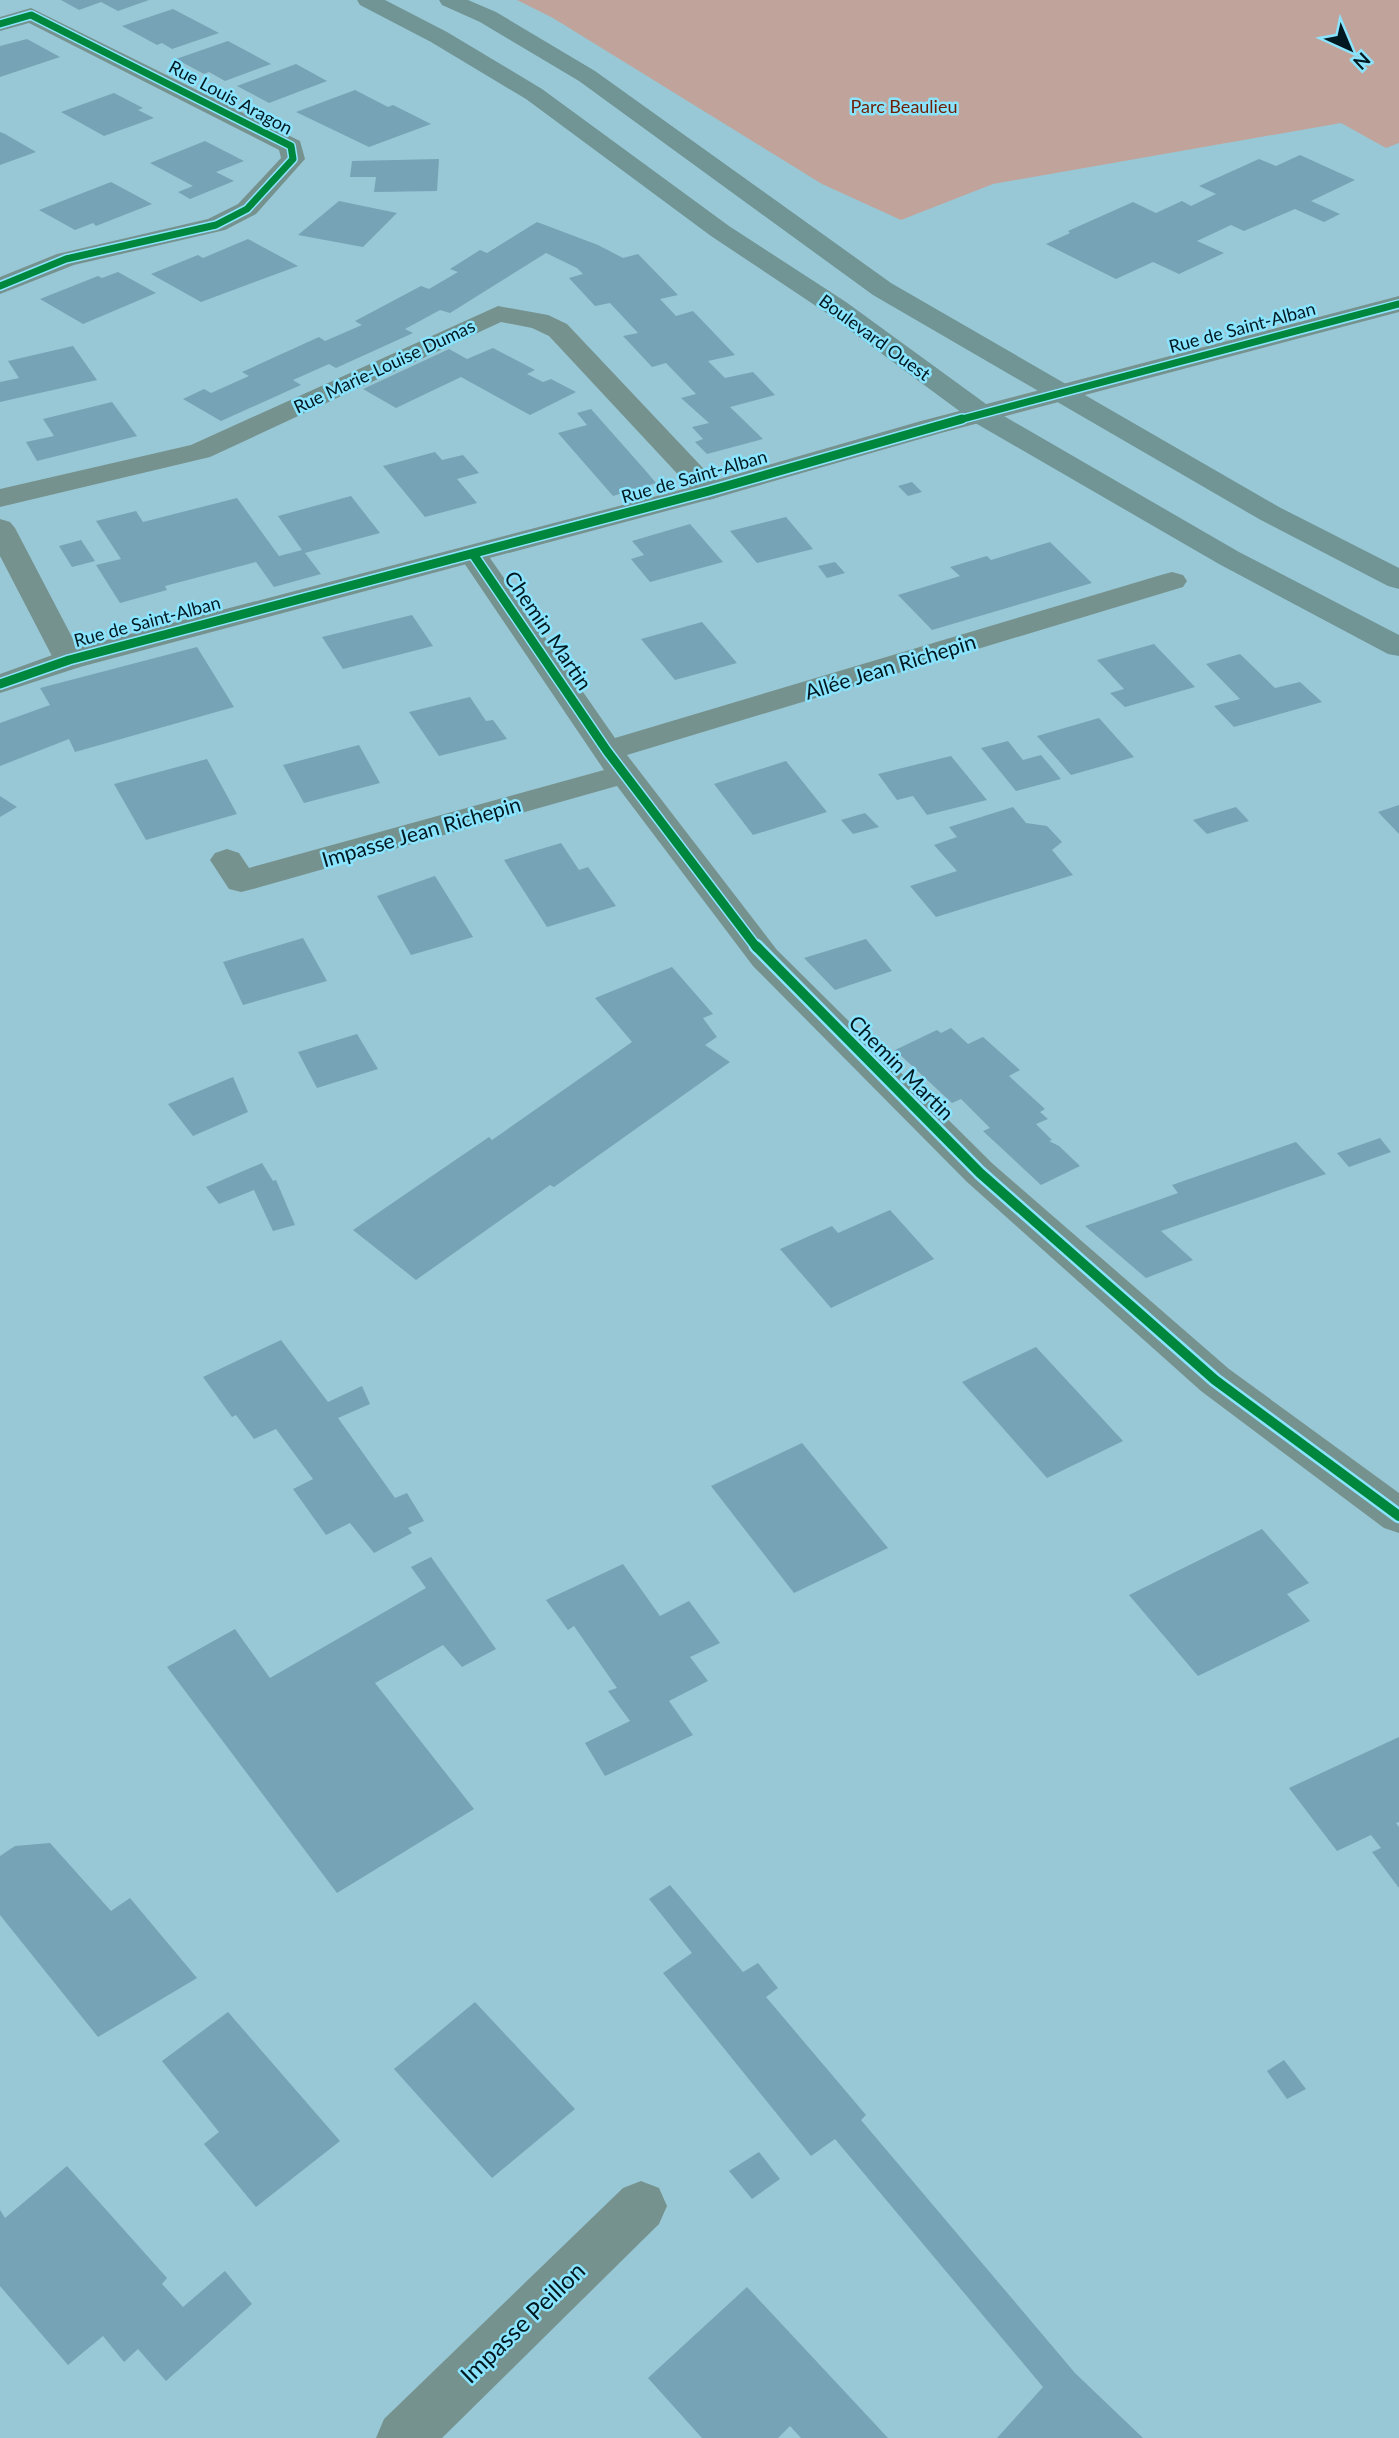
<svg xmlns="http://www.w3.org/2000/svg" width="1399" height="2438" font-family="Lato,sans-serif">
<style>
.green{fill:#c0a49b}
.building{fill:#76a3b5}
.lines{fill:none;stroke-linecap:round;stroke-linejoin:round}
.minor{fill:#76928e;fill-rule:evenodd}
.tertiary{fill:#76928e;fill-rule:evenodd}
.primary{fill:#719495;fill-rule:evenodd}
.cycleway-far2-casing{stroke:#8ae4fe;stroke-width:10}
.cycleway-far1-casing{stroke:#8ae4fe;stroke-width:12}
.cycleway-casing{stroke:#8ae4fe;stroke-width:15}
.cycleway-far2{stroke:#00873e;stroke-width:7}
.cycleway-far1{stroke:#00873e;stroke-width:9}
.cycleway{stroke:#00873e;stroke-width:10}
.labels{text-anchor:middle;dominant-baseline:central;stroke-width:5;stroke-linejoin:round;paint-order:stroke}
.far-street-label{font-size:18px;fill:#001921;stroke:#8ae4fe}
.far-park-label{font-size:18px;fill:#6f1e00;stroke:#8ae4fe}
.street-label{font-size:21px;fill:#001921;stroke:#8ae4fe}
.near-street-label{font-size:24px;fill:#001921;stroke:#8ae4fe}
</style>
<rect width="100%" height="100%" fill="#98c8d6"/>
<path class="green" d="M 517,0 L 1399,0 L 1399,143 L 1386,148 L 1341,123 L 993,184 L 901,220 L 822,184 L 553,18 Z"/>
<g class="building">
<path d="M 61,0 L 149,0 L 118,11 L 101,2 L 79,10 Z"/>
<path d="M 173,9 L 219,33 L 172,49 L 162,43 L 157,45 L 122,26 Z"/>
<path d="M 27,39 L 60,57 L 0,77 L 0,46 Z"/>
<path d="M 228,41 L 271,64 L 225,81 L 209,72 L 204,74 L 176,59 Z"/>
<path d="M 296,64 L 327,81 L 269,103 L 237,86 Z"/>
<path d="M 355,90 L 388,107 L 393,105 L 431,124 L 369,147 L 296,112 Z"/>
<path d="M 114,93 L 143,108 L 138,110 L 154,118 L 104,136 L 61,112 Z"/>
<path d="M 0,132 L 5,134 L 36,152 L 0,165 Z"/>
<path d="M 205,141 L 244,161 L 216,172 L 234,181 L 190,199 L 178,192 L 193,186 L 150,163 Z"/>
<path d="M 1300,155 L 1355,180 L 1311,201 L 1340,214 L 1324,222 L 1295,209 L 1244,231 L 1231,225 L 1197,241 L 1224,253 L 1179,274 L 1153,262 L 1116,279 L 1046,244 L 1070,233 L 1068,231 L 1133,202 L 1156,213 L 1182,201 L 1191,206 L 1216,194 L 1199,186 L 1259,159 L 1276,166 Z"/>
<path d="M 439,159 L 437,191 L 374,192 L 376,177 L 350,177 L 352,161 Z"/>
<path d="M 111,182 L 152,204 L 96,226 L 93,223 L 75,230 L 39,210 Z"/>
<path d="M 339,201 L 397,213 L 363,247 L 298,235 Z"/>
<path d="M 537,222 L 598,245 L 623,258 L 638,254 L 678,295 L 660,299 L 676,316 L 693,311 L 735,355 L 708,361 L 725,378 L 753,372 L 775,395 L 730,407 L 763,439 L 707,454 L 695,442 L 703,439 L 692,427 L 709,423 L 681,398 L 696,394 L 666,363 L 652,367 L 623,336 L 638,333 L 610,303 L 595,306 L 569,278 L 583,274 L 577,268 L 546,253 L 450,313 L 440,310 L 405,329 L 413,333 L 336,368 L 329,364 L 293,380 L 301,385 L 221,421 L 183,399 L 204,389 L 211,393 L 249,376 L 242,372 L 319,337 L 325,341 L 362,325 L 355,321 L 421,286 L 429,289 L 458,272 L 450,269 L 480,250 L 487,253 Z"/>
<path d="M 248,239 L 298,266 L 201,302 L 151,274 L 198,255 L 203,258 Z"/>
<path d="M 118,272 L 156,293 L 83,324 L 40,299 L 98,276 L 102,278 Z"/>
<path d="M 73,346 L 97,380 L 0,402 L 0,382 L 19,378 L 8,361 Z"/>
<path d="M 493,348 L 535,370 L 527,374 L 543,382 L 551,379 L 576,392 L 530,415 L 461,377 L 396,408 L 363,389 L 449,349 L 467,359 Z"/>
<path d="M 112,402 L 137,436 L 37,461 L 26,442 L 54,436 L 43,419 Z"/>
<path d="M 591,409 L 645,470 L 656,483 L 613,496 L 558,433 L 587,425 L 577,413 Z"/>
<path d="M 435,452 L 442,460 L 463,455 L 479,473 L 457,479 L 477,503 L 425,517 L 383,466 Z"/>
<path d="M 912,482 L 922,492 L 908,496 L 898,486 Z"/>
<path d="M 351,496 L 380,533 L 305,553 L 321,574 L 274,587 L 256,562 L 165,586 L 167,590 L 120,603 L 96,565 L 121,559 L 96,521 L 136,511 L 143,522 L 237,498 L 279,556 L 302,550 L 278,516 Z"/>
<path d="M 786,517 L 813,549 L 757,563 L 730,531 Z"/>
<path d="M 690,524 L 723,562 L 650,582 L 631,559 L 644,555 L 632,541 Z"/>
<path d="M 81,540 L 95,561 L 72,567 L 59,546 Z"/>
<path d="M 1050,542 L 1092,583 L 932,630 L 898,595 L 960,576 L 950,567 L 987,556 L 991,560 Z"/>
<path d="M 835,562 L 845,573 L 827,578 L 818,566 Z"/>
<path d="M 412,615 L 433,646 L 343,669 L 322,637 Z"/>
<path d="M 702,622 L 737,663 L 675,680 L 641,639 Z"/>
<path d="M 1154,644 L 1195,687 L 1125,707 L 1110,693 L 1124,689 L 1097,660 Z"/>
<path d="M 197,647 L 234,707 L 75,752 L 69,739 L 0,766 L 0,723 L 50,705 L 40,688 Z"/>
<path d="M 1240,654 L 1275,688 L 1300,682 L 1322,702 L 1234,727 L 1214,706 L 1240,699 L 1206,664 Z"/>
<path d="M 470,697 L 486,721 L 493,720 L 507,739 L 439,756 L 409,712 Z"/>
<path d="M 1099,718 L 1134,757 L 1071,775 L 1037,736 Z"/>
<path d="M 1008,741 L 1023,760 L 1041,755 L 1061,779 L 1016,791 L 981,748 Z"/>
<path d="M 359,745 L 380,783 L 304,803 L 283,765 Z"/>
<path d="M 951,756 L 987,800 L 927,815 L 913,796 L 897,800 L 878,774 Z"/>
<path d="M 207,759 L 237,814 L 146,840 L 114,784 Z"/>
<path d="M 786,761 L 827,812 L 753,835 L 714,784 Z"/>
<path d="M 0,796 L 17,807 L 0,817 Z"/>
<path d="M 1399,805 L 1399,834 L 1378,812 Z"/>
<path d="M 1013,807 L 1026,823 L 1047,826 L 1062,842 L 1052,850 L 1073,875 L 936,917 L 910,886 L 957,871 L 934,845 L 957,837 L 949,827 Z"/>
<path d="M 1236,807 L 1249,821 L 1207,834 L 1193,820 Z"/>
<path d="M 865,813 L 879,827 L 853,834 L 841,820 Z"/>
<path d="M 561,843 L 579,870 L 588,867 L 616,906 L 547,927 L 504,860 Z"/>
<path d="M 435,876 L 473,937 L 411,955 L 377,896 Z"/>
<path d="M 303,938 L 327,981 L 243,1005 L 223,962 Z"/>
<path d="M 866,939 L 892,971 L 835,990 L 804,958 Z"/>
<path d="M 672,967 L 713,1014 L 703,1018 L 717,1037 L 705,1045 L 730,1062 L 554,1187 L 550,1185 L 416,1280 L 353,1230 L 489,1137 L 492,1140 L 632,1042 L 595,998 Z"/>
<path d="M 951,1028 L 968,1044 L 983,1037 L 1020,1070 L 1009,1076 L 1045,1109 L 1040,1112 L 1048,1119 L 1036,1124 L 1052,1140 L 1049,1141 L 1059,1146 L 1080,1166 L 1041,1185 L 983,1131 L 990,1128 L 961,1099 L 952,1103 L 895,1050 L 937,1030 L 941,1033 Z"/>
<path d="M 357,1034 L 378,1069 L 317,1088 L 298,1052 Z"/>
<path d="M 233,1077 L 248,1112 L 193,1136 L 168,1104 Z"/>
<path d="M 1380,1138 L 1391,1152 L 1349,1167 L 1337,1153 Z"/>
<path d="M 1296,1142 L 1326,1174 L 1161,1231 L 1193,1260 L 1146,1278 L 1085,1226 L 1178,1193 L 1172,1185 Z"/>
<path d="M 262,1163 L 273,1181 L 276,1180 L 295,1225 L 273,1231 L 254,1190 L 219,1204 L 206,1187 Z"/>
<path d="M 890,1210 L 934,1259 L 831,1308 L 780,1249 L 832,1226 L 838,1233 Z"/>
<path d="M 281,1340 L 328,1402 L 362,1386 L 370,1404 L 338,1418 L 395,1498 L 407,1493 L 424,1521 L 408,1528 L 412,1533 L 374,1553 L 350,1523 L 326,1535 L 293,1489 L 313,1479 L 276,1429 L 254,1439 L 236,1415 L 232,1417 L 203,1377 Z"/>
<path d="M 1036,1347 L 1123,1441 L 1047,1478 L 962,1382 Z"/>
<path d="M 802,1443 L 888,1548 L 794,1593 L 711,1486 Z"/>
<path d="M 1262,1529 L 1309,1583 L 1287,1594 L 1310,1621 L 1198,1676 L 1129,1595 Z"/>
<path d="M 431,1557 L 496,1649 L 462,1667 L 443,1645 L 375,1683 L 474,1809 L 337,1893 L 167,1667 L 235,1629 L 270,1678 L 426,1588 L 411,1567 Z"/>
<path d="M 623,1564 L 660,1616 L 689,1601 L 720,1643 L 690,1657 L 708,1681 L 669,1701 L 693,1735 L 605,1776 L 585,1743 L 630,1721 L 608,1691 L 617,1688 L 574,1626 L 568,1630 L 546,1600 Z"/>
<path d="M 1399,1737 L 1399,1822 L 1396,1823 L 1399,1827 L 1399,1888 L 1372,1852 L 1381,1848 L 1371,1835 L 1337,1851 L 1289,1788 Z"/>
<path d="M 50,1843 L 111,1911 L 130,1898 L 197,1978 L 98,2037 L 0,1915 L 0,1856 L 15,1846 Z"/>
<path d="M 670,1885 L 743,1972 L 758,1963 L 778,1988 L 766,1997 L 866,2115 L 861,2120 L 1075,2373 L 1143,2438 L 997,2438 L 1043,2387 L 835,2139 L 811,2156 L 663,1973 L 692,1953 L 649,1899 Z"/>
<path d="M 475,2002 L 575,2109 L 492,2178 L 394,2069 Z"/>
<path d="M 228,2012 L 340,2141 L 256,2207 L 204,2144 L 219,2132 L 162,2061 Z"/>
<path d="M 1284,2060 L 1306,2089 L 1287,2099 L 1267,2071 Z"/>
<path d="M 759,2152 L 780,2179 L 752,2199 L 729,2171 Z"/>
<path d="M 67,2166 L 167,2278 L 162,2284 L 183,2307 L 225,2271 L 252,2304 L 166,2381 L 138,2349 L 124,2362 L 103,2336 L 68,2365 L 0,2286 L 0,2210 L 5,2218 Z"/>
<path d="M 747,2287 L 888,2438 L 801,2438 L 790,2426 L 778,2438 L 702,2438 L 648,2378 Z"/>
</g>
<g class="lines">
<g class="minor">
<path d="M 31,8 L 300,141 L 305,159 L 256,214 L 225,230 L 74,265 L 0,294 L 0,277 L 57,254 L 208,219 L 238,204 L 281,158 L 279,150 L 29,23 L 0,31 L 0,17 Z"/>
<path d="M 498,306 L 548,315 L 567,324 L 719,485 L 723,491 L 719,497 L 709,500 L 699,497 L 549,336 L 532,328 L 501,322 L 210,457 L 0,507 L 0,489 L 191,445 Z"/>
<path d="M 0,519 L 10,522 L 15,528 L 84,660 L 80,667 L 69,669 L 58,667 L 54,660 L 0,556 Z"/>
<path d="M 473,545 L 483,548 L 615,738 L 1161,575 L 1172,572 L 1183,575 L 1187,581 L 1183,587 L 627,755 L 777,950 L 993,1164 L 1229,1369 L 1399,1493 L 1399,1533 L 1384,1528 L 1201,1391 L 967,1182 L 753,966 L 617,786 L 253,889 L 241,892 L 229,889 L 210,860 L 215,853 L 227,849 L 239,853 L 249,868 L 604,770 L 458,554 L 463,548 Z"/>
<path d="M 641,2181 L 659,2188 L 667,2206 L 659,2224 L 442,2438 L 376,2438 L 384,2419 L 623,2188 Z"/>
</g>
<path class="tertiary" d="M 1399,296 L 1399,312 L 941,433 L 719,497 L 80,667 L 0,693 L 0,674 L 58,653 L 699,485 L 921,421 Z"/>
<g class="primary">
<path d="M 357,0 L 385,0 L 447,32 L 542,89 L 729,226 L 846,302 L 997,412 L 1239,552 L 1399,635 L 1399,656 L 1388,654 L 1219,564 L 977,424 L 828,314 L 711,236 L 526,99 L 431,42 L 360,5 Z"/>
<path d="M 439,0 L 468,0 L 496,12 L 595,71 L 891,283 L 1279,507 L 1399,568 L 1399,589 L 1388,586 L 1259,519 L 873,295 L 579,81 L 480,22 L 442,5 Z"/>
</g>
<g class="cycleway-far2-casing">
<g id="cycleway-far2">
<path d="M 0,24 L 31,15 L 291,146 L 293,159 L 247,209 L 216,225 L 66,259 L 0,286"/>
<path d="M 955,421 L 1399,304"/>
</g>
</g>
<g class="cycleway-far1-casing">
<g id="cycleway-far1">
<path d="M 473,554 L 607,751 L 757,948"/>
<path d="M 0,684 L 69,660 L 709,491 L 962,419"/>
</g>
</g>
<g class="cycleway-casing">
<path id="cycleway" d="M 756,946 L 980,1173 L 1215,1380 L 1399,1516"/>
</g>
<use href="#cycleway-far2" class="cycleway-far2"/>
<use href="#cycleway-far1" class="cycleway-far1"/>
<use href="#cycleway" class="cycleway"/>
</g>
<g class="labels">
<g class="far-street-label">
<text transform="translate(231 97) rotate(28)">Rue Louis Aragon</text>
<text transform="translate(1242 327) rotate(-15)">Rue de Saint-Alban</text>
<text transform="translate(875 337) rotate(36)">Boulevard Ouest</text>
<text transform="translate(384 366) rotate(-25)">Rue Marie-Louise Dumas</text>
<text transform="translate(694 476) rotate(-16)">Rue de Saint-Alban</text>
<text transform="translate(147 621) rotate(-15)">Rue de Saint-Alban</text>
</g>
<g class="far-park-label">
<text x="904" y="106">Parc Beaulieu</text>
</g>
<g class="street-label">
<text transform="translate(549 630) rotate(56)">Chemin Martin</text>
<text transform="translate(890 666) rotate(-17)">Allée Jean Richepin</text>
<text transform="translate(421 831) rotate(-16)">Impasse Jean Richepin</text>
<text transform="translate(902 1067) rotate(45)">Chemin Martin</text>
</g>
<g class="near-street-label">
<text transform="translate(522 2322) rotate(-44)">Impasse Peillon</text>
</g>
</g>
<g transform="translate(1350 49) rotate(136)" stroke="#8ae4fe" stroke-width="5" paint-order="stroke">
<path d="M0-5L12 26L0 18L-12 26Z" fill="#001921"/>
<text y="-10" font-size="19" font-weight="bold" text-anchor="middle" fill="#001921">N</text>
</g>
</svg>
